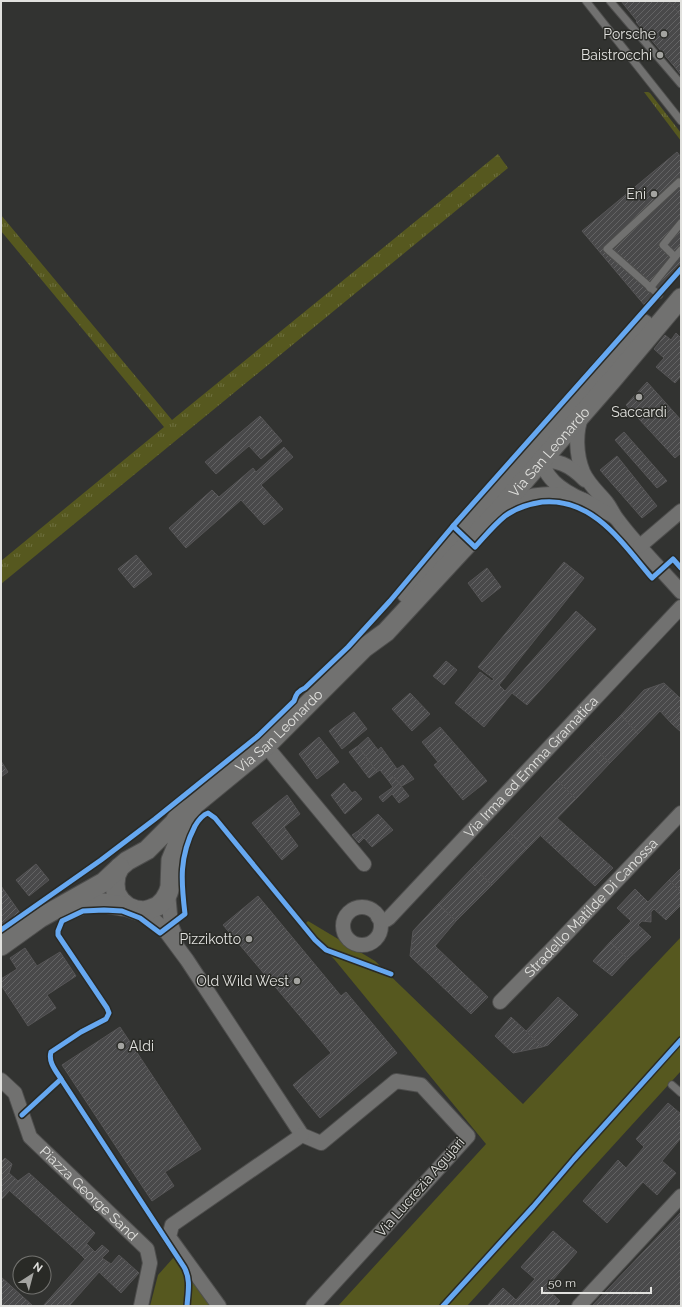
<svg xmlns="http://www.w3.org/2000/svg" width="682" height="1307" font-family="Raleway,sans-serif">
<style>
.grass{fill:url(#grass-tufts)}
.green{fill:#56581f}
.building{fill:url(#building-hatch);stroke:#565556}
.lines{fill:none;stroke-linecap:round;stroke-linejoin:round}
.service-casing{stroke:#4e4e4d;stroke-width:9}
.minor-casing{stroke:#4e4e4d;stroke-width:16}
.secondary-casing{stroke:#4e4e4d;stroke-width:21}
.service{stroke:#717170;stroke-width:7}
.minor{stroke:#717170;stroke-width:14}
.secondary{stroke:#717170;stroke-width:19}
.cycleway-casing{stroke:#292a26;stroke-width:8}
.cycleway{stroke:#66a8f1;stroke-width:5}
.poi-dot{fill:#a4a4a1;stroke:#292a26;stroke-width:1.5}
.labels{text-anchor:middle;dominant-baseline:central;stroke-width:3;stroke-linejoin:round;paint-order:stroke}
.poi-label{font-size:14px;fill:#e1e1de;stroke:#292a26;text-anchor:end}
.street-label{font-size:14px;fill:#e1e1de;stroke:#292a26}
</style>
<defs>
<pattern id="grass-tufts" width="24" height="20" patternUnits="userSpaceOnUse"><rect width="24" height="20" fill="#56581f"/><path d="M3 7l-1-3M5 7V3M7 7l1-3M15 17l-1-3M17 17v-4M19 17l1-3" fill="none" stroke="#6e703f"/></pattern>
<pattern id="building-hatch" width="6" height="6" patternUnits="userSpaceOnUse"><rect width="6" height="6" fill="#49494a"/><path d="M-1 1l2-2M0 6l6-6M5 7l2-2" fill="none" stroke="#636364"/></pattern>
</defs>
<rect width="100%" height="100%" fill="#323331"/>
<g class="grass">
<path d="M 644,92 L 648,92 L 650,93 L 681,133 L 681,141 Z"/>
<path d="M 498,154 L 508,168 L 1,584 L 1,561 L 164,427 L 1,231 L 1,215 L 172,420 Z"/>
</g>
<g class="green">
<path d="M 308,921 L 375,961 L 523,1104 L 681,937 L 681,1071 L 467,1306 L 338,1306 L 486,1144 L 334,959 L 302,927 Z"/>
<path d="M 179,1254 L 212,1306 L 150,1306 L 158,1275 L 174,1257 Z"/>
</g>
<g class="building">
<path d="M 621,1 L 669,1 L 681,16 L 681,60 L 674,66 L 636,22 L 637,21 Z"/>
<path d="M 669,1 L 681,1 L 681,16 Z"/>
<path d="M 681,60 L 681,75 L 674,66 Z"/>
<path d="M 677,152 L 681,157 L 681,265 L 646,307 L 582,231 Z"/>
<path d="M 676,333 L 681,338 L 681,376 L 675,383 L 656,367 L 664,358 L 654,349 L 665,335 L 671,340 Z"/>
<path d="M 647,382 L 681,420 L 681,453 L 675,458 L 626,405 Z"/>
<path d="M 260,416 L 282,441 L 261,459 L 249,446 L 216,474 L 205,462 Z"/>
<path d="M 624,432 L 667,481 L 657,488 L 615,440 Z"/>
<path d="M 284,447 L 293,457 L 261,485 L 283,509 L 264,525 L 241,500 L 186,548 L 169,528 L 212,490 L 219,497 L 253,468 L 256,472 Z"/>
<path d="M 617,456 L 657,506 L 642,518 L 600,470 Z"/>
<path d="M 136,555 L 152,574 L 134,588 L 118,569 Z"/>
<path d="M 564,562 L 584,578 L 499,685 L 505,691 L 576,611 L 596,629 L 527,705 L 512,693 L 484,727 L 455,703 L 480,672 L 492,681 L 494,679 L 478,667 Z"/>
<path d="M 487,568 L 501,587 L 482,602 L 468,583 Z"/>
<path d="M 446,661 L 457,670 L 444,685 L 433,676 Z"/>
<path d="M 664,683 L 681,699 L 681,715 L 672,724 L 660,711 L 638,734 L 621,715 L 644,690 Z"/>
<path d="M 410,693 L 430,714 L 412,731 L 392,709 Z"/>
<path d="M 354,712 L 367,729 L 342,749 L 329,731 Z"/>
<path d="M 621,715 L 638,734 L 610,763 L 591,745 Z"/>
<path d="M 681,715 L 681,732 L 672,724 Z"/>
<path d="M 440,727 L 487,781 L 463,800 L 434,765 L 438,762 L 422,742 Z"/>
<path d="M 319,737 L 339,762 L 317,779 L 299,754 Z"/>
<path d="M 368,737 L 378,750 L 381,747 L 397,769 L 403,765 L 414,779 L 402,786 L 393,776 L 388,780 L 380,770 L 377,772 L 358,746 Z"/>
<path d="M 591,745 L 610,763 L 576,799 L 557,780 Z"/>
<path d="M 358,746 L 377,772 L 369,778 L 349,752 Z"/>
<path d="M 1,761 L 8,772 L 1,777 Z"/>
<path d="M 393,776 L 409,796 L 399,803 L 392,794 L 383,802 L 379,797 L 393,787 L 388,780 Z"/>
<path d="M 557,780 L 576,799 L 527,849 L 508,831 Z"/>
<path d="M 344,783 L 352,793 L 355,791 L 362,799 L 345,814 L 331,795 Z"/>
<path d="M 287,795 L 300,814 L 284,827 L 298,846 L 282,860 L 252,823 Z"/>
<path d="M 378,814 L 393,830 L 372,847 L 358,831 Z"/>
<path d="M 557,818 L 613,868 L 595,886 L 541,836 Z"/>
<path d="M 358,831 L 364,838 L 359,843 L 352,835 Z"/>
<path d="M 508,831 L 527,849 L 492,885 L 473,867 Z"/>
<path d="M 36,864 L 49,880 L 29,896 L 16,880 Z"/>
<path d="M 473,867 L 492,885 L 456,921 L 438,904 Z"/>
<path d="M 681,868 L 681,892 L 669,880 Z"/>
<path d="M 669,880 L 681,892 L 681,905 L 666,920 L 654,909 L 651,912 L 651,922 L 642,921 L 638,925 L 651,937 L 628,959 L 610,942 L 631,921 L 617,908 L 635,889 L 648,902 Z"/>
<path d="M 1,886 L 20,913 L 1,925 Z"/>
<path d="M 258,896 L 341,996 L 346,992 L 397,1053 L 320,1118 L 293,1085 L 331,1053 L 223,925 Z"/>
<path d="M 438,904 L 456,921 L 435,946 L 488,997 L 471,1014 L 410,956 L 413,931 Z"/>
<path d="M 610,942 L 628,959 L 612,976 L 593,961 Z"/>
<path d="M 25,948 L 37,966 L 60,952 L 76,976 L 47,995 L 56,1008 L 28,1026 L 1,985 L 1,979 L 17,969 L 10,958 Z"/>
<path d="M 558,997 L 578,1015 L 548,1045 L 542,1047 L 526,1031 Z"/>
<path d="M 511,1017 L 526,1031 L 542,1047 L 513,1053 L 495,1036 Z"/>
<path d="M 120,1027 L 201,1149 L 165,1172 L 174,1186 L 152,1201 L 62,1065 Z"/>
<path d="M 668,1103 L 681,1114 L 681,1138 L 662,1161 L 676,1173 L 657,1195 L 643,1182 L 607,1223 L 583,1201 L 618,1160 L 626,1168 L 644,1147 L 636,1139 Z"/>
<path d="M 5,1158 L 12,1164 L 9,1173 L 18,1181 L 1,1200 L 1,1162 Z"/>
<path d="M 29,1173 L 95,1233 L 79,1253 L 10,1191 L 18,1181 Z"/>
<path d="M 681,1212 L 681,1306 L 592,1306 Z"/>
<path d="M 553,1231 L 577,1252 L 546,1288 L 560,1301 L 555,1306 L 487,1306 L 503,1288 L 516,1300 L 535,1279 L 521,1267 Z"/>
<path d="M 87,1244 L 95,1252 L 102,1245 L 109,1251 L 102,1258 L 108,1262 L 69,1306 L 43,1306 L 85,1259 L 79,1253 Z"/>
<path d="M 119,1255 L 139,1273 L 121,1293 L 99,1272 L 108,1262 L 111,1264 Z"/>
<path d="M 1,1277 L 33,1306 L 1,1306 Z"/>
</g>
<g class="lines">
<g class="service-casing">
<g id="service">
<path d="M 586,1 L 681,121"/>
<path d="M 610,1 L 681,84"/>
<path d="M 675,257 L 681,250"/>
<path d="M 650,288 L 675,257 L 663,245 L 681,223"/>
<path d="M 659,295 L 607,249 L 679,182 L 681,184"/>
<path d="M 672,1085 L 681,1093"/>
</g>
</g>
<g class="minor-casing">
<g id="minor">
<path d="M 582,415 C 575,432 576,455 583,472 C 589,485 599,493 607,503 C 611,508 613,514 617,519 C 636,545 660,568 681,592"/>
<path d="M 542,452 C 540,477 563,491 583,500"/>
<path d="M 536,460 C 558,460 569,464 585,480"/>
<path d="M 504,506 C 526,493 559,490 583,500 C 589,502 594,506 599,509 C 605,512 611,514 616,518"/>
<path d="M 640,546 L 681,511"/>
<path d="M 266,746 L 364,864"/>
<path d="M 168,893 L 171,925 L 177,939"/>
<circle cx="362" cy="926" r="19"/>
<path d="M 136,910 L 152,918 L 164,929 L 187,960 L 302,1135 L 321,1143 L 396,1081 L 421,1085 L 468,1136 L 313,1306"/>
<path id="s1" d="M 378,917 L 382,920 L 386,920 L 389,918 L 681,607"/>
<path id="s2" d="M 500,1002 L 552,949 L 681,813"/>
<path id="s3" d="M 1,1080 L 15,1093 L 30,1137 L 147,1249 L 150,1263 L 141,1306"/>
<path d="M 219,1306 L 169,1237 L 172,1225 L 302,1135"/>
<path d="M 579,1306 L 681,1196"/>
</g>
</g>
<g class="secondary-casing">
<g id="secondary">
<path d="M 406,593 L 446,546 L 609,360 L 644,324"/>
<path id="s4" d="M 193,806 L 171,860 L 170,887 L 168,893 L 164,900 L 158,906 L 151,909 L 144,911 L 136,910 L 128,907 L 121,901 L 116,893 L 115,884 L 116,875 L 120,867 L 127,861 L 147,850 L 174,823 L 179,815 L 193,806 L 266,746 L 364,648 L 386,632 L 496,513 L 612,380 L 681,298"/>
<path d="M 68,910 L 87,903 L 103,903 L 128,907"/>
<path d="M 1,946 L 40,918 L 104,882 L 120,867"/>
</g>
</g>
<use href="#service" class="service"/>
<use href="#minor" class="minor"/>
<use href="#secondary" class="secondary"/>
<g class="cycleway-casing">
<g id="cycleway">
<path d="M 453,526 L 475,547 C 485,536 494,525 505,516 C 516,508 529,504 542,502 C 593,497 623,544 652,578 L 673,559 L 681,568"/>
<path d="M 1,930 L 101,860 L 155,819 L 258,736 L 294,701 C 296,694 298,691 305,688 L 348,647 L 390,601 L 453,526 L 681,269"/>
<path d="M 61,1079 L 184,1267 C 191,1279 188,1292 187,1306"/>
<path d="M 22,1115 L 61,1079 C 56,1071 48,1062 51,1052 L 81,1032 L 106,1019 L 109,1013 L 107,1008 L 58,935 L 58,931 L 62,921 L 83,911 L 104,910 L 122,911 L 140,918 L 160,933 L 185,914 C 181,881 179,857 195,826 C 198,821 202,815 208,813 L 215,818 L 315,940 L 326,950 L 391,974"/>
<path d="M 443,1306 L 533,1207 L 574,1159 L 681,1040"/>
</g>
</g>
<use href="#cycleway" class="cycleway"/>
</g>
<g class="poi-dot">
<circle cx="664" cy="34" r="4"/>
<circle cx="660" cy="55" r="4"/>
<circle cx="654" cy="194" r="4"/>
<circle cx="639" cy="397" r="4"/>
<circle cx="249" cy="939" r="4"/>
<circle cx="297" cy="981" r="4"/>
<circle cx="121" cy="1046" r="4"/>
</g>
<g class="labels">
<g class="poi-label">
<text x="656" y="34">Porsche</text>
<text x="652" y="55">Baistrocchi</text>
<text x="646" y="194">Eni</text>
<text x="639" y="412" text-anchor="middle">Saccardi</text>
<text x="241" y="939">Pizzikotto</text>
<text x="289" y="981">Old Wild West</text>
<text x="129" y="1046" text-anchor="start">Aldi</text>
</g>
<g class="street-label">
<text stroke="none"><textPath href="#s4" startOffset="785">Via San Leonardo</textPath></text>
<text stroke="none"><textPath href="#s4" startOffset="396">Via San Leonardo</textPath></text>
<text stroke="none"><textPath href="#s1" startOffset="220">Via Irma ed Emma Gramatica</textPath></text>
<text stroke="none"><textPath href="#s2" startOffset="131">Stradello Matilde Di Canossa</textPath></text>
<text transform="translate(420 1187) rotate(-49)">Via Lucrezia Agujari</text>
<text stroke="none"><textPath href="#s3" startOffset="147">Piazza George Sand</textPath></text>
</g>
</g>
<rect width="682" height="1307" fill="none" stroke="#e1e1de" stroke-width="4"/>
<g transform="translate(32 1275) rotate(36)"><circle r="19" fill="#292a26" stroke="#737370"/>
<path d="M0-3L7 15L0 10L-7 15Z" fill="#a4a4a1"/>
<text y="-6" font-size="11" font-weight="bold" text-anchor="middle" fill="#e1e1de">N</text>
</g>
<path d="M542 1287v6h109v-6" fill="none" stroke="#e1e1de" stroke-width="2"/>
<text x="548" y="1287" font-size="12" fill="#e1e1de" stroke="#292a26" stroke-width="3" paint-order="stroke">50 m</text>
</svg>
